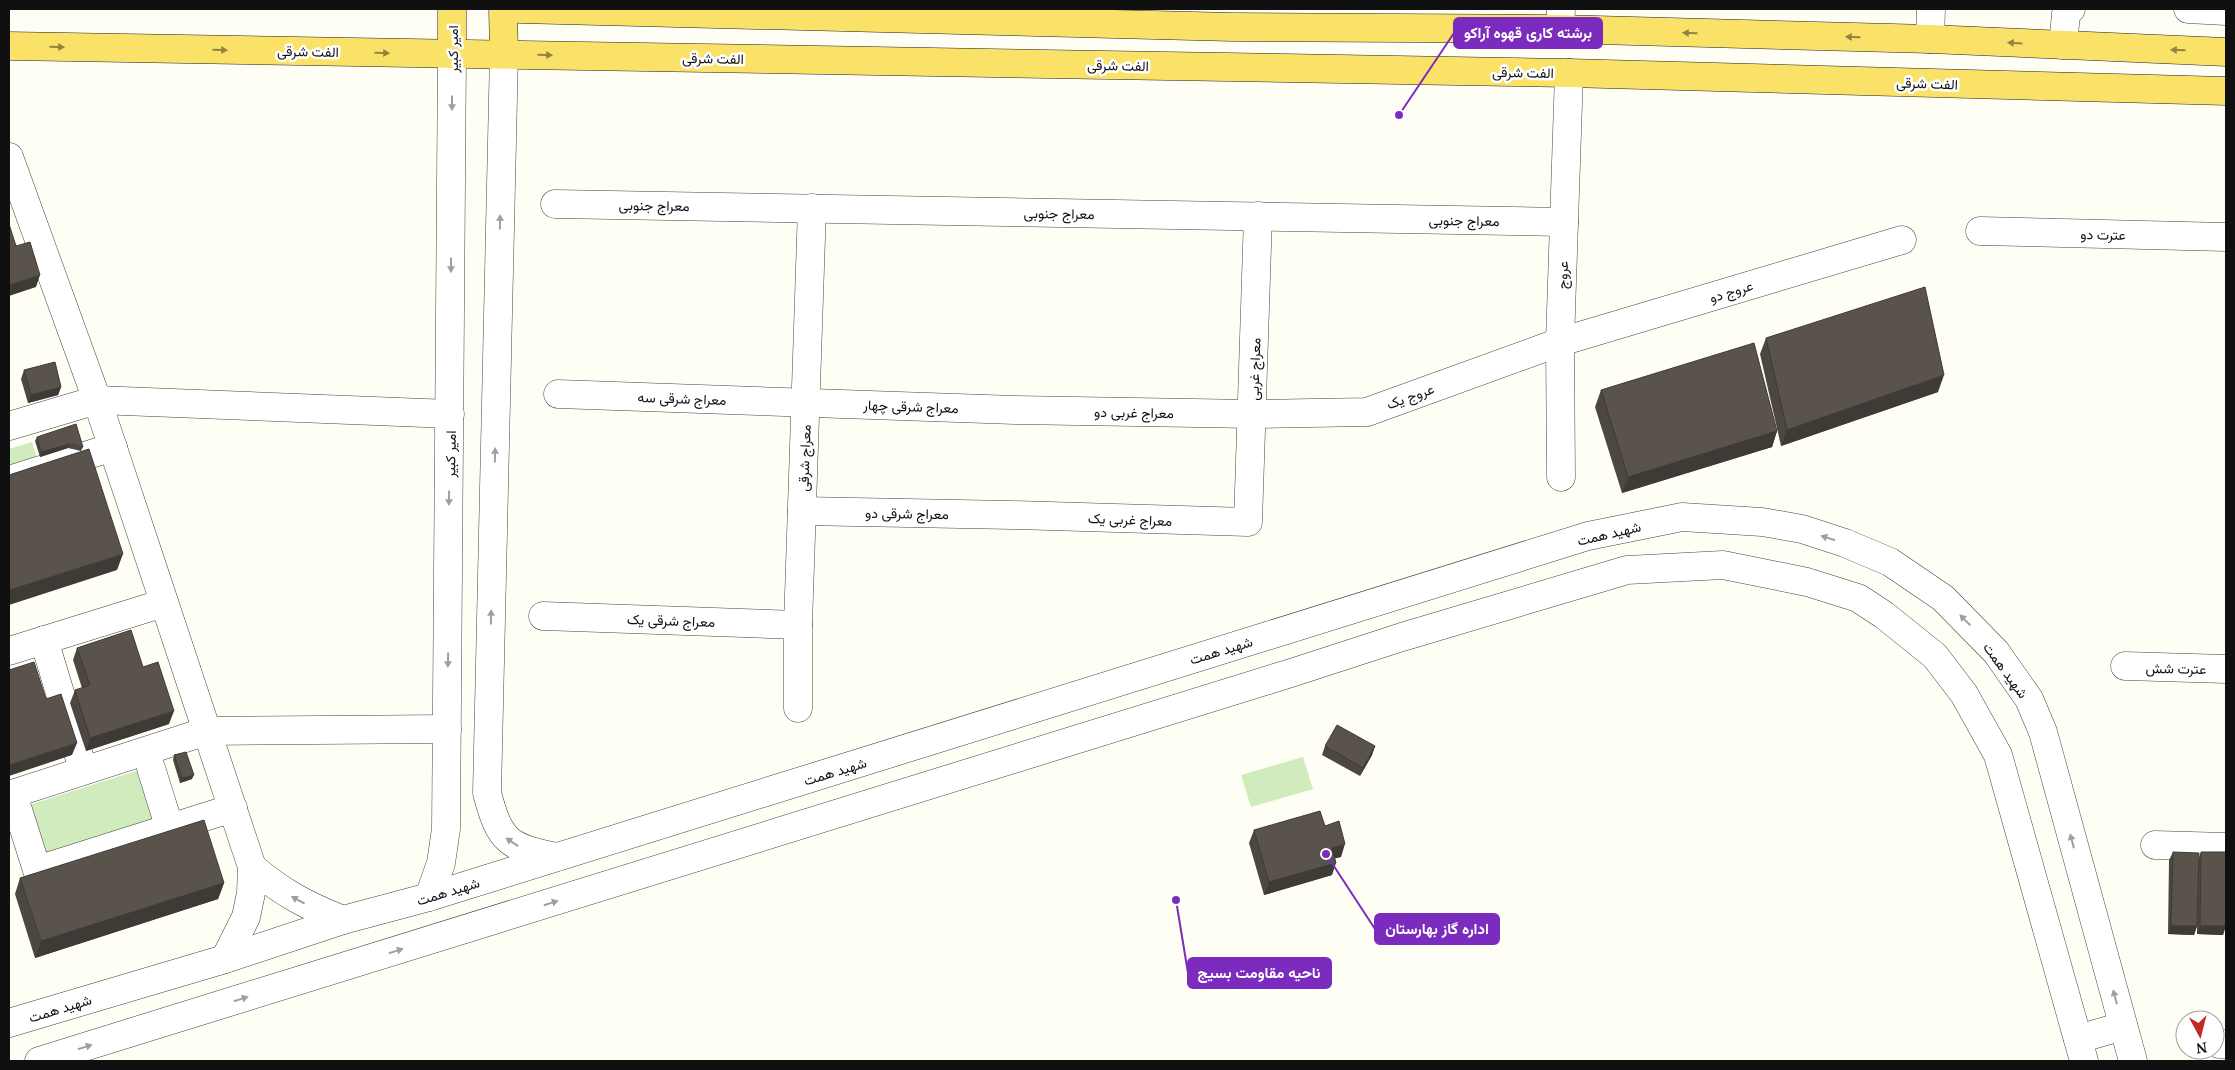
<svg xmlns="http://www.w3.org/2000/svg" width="2235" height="1070" font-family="'Noto Serif',Vazirmatn,serif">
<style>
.green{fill:#d0ebbc}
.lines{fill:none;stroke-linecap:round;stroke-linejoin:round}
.minor-casing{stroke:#434343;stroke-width:29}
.major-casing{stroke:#212121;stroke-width:29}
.minor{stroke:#fff;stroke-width:28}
.major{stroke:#fae269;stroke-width:28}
.wall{fill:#4d4741}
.shaded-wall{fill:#3e3a35}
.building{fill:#59534c;stroke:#3e3a35}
.oneway{fill:#918441}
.oneway2{fill:#9f9f9f}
.labels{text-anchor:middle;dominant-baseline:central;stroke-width:5;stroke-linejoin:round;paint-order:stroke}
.street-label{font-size:14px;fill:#101010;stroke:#fff}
.leader{fill:none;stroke:#7b2cbf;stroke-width:2}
.callout-dot{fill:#7b2cbf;stroke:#fff;stroke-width:2}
.callout{fill:#7b2cbf;stroke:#7b2cbf;stroke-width:2}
.callout-label{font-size:15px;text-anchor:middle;font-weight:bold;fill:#fff}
</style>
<rect width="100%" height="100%" fill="#fffef4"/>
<g class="green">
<path d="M 32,442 L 37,458 L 9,467 L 9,449 Z"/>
<path d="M 1303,757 L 1313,789 L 1251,807 L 1241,775 Z"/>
<path d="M 139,770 L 155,820 L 45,855 L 29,805 Z"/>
</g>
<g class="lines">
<g class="minor-casing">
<g id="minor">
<path d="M 2188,9 L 2226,11"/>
<path d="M 1560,29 L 1561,9"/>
<path d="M 1930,39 L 1931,9"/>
<path d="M 2063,45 L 2066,14 L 2071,9"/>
<path d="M 504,54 L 487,793 C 500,842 508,847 557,857"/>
<path d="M 9,157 L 97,400 L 252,867"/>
<path d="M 555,204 L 1564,222"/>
<path d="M 1980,231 L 2226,237"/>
<path d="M 558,394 L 1015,410 L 1253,414 L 1367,412 L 1560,342 L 1902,240"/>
<path d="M 9,426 L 97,400 L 450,414"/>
<path d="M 1561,477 L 1560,342 L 1569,73"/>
<path d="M 9,480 L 113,447"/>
<path d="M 802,511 L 1012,515 L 1248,522 L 1258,216"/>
<path d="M 543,616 L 798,625"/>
<path d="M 44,640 L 80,759"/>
<path d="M 9,651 L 164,603"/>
<path d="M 2125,666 L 2226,669"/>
<path d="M 798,708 L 798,625 L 812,208"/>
<path d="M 151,768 L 170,829"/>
<path d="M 9,795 L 207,731 L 447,729"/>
<path d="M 18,810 L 37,870 L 233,808"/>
<path d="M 2155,845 L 2226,847"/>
<path d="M 429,897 L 441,863 L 446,829 L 452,54"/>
<path d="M 225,959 L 246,917 L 251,893 L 252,867 C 283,893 305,905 343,920"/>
<path d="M 9,1023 L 225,959 L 343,920 L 429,897 L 1588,536 L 1682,517 L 1762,522 L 1802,529 L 1845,543 L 1890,562 L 1943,598 L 1996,652 L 2029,699 L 2043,732 L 2133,1061"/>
<path d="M 2078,1039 L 2123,1026"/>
<path d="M 2219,1044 L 2226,1044"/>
<path d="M 39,1061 L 1291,673 L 1402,637 L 1627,570 L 1723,565 L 1807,582 L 1858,598 L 1884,615 L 1935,656 L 1964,694 L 1998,755 L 2084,1061"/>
</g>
</g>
<g class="major-casing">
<g id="major">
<path d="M 452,9 L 452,54"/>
<path d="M 503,9 L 504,54"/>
<path d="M 520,9 L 1232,27 L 1560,29 L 1930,39 L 2226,52"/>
<path d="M 9,46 L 1569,73 L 2226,91"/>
</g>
</g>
<use href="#minor" class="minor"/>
<use href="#major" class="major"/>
</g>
<g class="wall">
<path d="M 1766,338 L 1938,392 L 1781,446 L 1760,354 Z"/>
<path d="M 24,370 L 61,387 L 58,395 L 28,403 L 21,379 Z"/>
<path d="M 1601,390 L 1777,431 L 1772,447 L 1622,493 L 1595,407 Z"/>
<path d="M 37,437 L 83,447 L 81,451 L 68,448 L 40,457 L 35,441 Z"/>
<path d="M 77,648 L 143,667 L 169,724 L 86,751 L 70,703 L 75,690 L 82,688 L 73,660 Z"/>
<path d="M 1325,746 L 1375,746 L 1372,755 L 1360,776 L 1322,755 Z"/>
<path d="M 174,755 L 192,779 L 180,783 L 173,760 Z"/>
<path d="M 1325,826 L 1341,857 L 1335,858 L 1332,875 L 1264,895 L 1249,843 L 1254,830 Z"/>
<path d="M 2173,852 L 2198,860 L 2201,852 L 2226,852 L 2226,935 L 2225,935 L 2225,927 L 2223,935 L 2197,934 L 2197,926 L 2194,935 L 2168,934 L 2169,860 Z"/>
<path d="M 20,878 L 224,883 L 218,899 L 35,958 L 15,894 Z"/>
</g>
<g class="shaded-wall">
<path d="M 40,275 L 36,287 L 9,296 L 9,285 Z"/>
<path d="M 1944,375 L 1938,392 L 1781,446 L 1787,430 Z"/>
<path d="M 61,387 L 58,395 L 28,403 L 31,395 Z"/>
<path d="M 1777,431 L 1772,447 L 1622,493 L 1628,477 Z"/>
<path d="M 70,444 L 68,448 L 40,457 L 41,452 Z"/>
<path d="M 123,554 L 117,570 L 9,605 L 9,590 Z"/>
<path d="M 174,711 L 169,724 L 86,751 L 90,738 Z"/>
<path d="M 77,743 L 72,755 L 9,776 L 9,765 Z"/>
<path d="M 1375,746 L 1372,755 L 1360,776 L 1363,768 Z"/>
<path d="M 194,775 L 192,779 L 180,783 L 182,778 Z"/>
<path d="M 1345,844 L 1341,857 L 1328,860 L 1332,848 Z"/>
<path d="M 1336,863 L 1332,875 L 1264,895 L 1269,882 Z"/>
<path d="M 224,883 L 218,899 L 35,958 L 41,941 Z"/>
<path d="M 2171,926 L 2197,926 L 2194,935 L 2168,934 Z"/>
<path d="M 2200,926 L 2226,926 L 2223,935 L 2197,934 Z"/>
</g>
<g class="building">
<path d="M 9,224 L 16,246 L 30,242 L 40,275 L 9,285 Z"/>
<path d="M 1925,287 L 1944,375 L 1787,430 L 1766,338 Z"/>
<path d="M 1754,343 L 1777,431 L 1628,477 L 1601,390 Z"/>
<path d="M 55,362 L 61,387 L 31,395 L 24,370 Z"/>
<path d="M 76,424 L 83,447 L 70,444 L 41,452 L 37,437 Z"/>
<path d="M 89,449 L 123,554 L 9,590 L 9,475 Z"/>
<path d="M 131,630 L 143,667 L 158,662 L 174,711 L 90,738 L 75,690 L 90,685 L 77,648 Z"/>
<path d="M 34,662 L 46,699 L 61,694 L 77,743 L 9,765 L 9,670 Z"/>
<path d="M 1337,725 L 1375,746 L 1363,768 L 1325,746 Z"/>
<path d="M 186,752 L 194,775 L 182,778 L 174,755 Z"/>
<path d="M 1320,811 L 1325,826 L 1339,821 L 1345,844 L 1332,848 L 1336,863 L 1269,882 L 1254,830 Z"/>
<path d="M 204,820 L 224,883 L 41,941 L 20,878 Z"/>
<path d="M 2173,852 L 2199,853 L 2197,926 L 2171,926 Z"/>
<path d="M 2201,852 L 2226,852 L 2226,926 L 2200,926 Z"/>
</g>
<defs><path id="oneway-solid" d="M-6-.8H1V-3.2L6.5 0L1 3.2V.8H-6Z" transform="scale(1.25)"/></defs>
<g class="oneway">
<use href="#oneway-solid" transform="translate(1690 33) rotate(-179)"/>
<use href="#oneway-solid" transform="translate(1853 37) rotate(-179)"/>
<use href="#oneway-solid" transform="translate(2015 43) rotate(-177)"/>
<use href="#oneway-solid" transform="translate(57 47) rotate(1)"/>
<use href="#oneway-solid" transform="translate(220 50) rotate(1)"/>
<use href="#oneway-solid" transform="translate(2178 50) rotate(-178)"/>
<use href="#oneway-solid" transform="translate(382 53) rotate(1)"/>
<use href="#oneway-solid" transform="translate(545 55) rotate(1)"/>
</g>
<g class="oneway2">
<use href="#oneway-solid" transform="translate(452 103) rotate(90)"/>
<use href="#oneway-solid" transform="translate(500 222) rotate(-89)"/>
<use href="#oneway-solid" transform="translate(451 265) rotate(90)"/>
<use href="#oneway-solid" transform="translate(495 455) rotate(-89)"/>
<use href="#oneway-solid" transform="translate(449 498) rotate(91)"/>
<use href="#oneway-solid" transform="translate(1828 538) rotate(-162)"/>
<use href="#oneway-solid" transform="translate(491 617) rotate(-89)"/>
<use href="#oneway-solid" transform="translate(1965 620) rotate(-135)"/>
<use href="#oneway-solid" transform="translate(448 660) rotate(91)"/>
<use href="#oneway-solid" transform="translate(2072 841) rotate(-105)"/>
<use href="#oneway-solid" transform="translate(512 842) rotate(-146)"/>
<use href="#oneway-solid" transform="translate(298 900) rotate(-151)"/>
<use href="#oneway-solid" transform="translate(551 903) rotate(-17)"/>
<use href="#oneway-solid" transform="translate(396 951) rotate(-17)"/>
<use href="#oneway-solid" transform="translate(2115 997) rotate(-105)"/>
<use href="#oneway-solid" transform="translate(241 999) rotate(-17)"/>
<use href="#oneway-solid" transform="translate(85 1047) rotate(-17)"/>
</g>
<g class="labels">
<g class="street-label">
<text transform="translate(452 49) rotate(-90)">امیر کبیر</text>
<text transform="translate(308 51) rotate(1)">الفت شرقی</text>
<text transform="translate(713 58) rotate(1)">الفت شرقی</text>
<text transform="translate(1118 65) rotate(1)">الفت شرقی</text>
<text transform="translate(1523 72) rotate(1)">الفت شرقی</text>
<text transform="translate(1927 83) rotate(2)">الفت شرقی</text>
<text transform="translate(654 205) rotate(1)">معراج جنوبی</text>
<text transform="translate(1059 213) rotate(1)">معراج جنوبی</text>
<text transform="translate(1464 220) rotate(1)">معراج جنوبی</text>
<text transform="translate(2103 234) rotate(1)">عترت دو</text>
<text transform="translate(1562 275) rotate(-88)">عروج</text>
<text transform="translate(1731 291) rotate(-17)">عروج دو</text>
<text transform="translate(1254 369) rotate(-88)">معراج غربی</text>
<text transform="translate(1410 396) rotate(-20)">عروج یک</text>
<text transform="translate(682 398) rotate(2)">معراج شرقی سه</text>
<text transform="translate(911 406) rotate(2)">معراج شرقی چهار</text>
<text transform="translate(1134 412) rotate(1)">معراج غربی دو</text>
<text transform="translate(450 454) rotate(-89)">امیر کبیر</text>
<text transform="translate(804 458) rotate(-88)">معراج شرقی</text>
<text transform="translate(907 513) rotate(1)">معراج شرقی دو</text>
<text transform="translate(1130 519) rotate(2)">معراج غربی یک</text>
<text transform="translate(1609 533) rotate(-13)">شهید همت</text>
<text transform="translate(671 620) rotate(2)">معراج شرقی یک</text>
<text transform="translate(1221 650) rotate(-17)">شهید همت</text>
<text transform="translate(2176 668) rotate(1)">عترت شش</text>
<text transform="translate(2006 670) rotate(54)">شهید همت</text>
<text transform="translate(835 771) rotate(-17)">شهید همت</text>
<text transform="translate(448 891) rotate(-17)">شهید همت</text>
<text transform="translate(60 1008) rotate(-17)">شهید همت</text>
</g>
</g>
<path class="leader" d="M1399 115L1454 33M1326 854L1375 929M1176 900L1188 973"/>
<g class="callout-dot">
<circle cx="1399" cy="115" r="5"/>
<circle cx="1326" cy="854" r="5"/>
<circle cx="1176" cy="900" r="5"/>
</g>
<g class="callout">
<rect x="1454" y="18" width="148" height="30" rx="5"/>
<rect x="1375" y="914" width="124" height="30" rx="5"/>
<rect x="1188" y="958" width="143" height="30" rx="5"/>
</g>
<g class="callout-label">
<text x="1528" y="38">برشته کاری قهوه آراکو</text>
<text x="1437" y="934">اداره گاز بهارستان</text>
<text x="1259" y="978">ناحیه مقاومت بسیج</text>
</g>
<rect width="2235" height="1070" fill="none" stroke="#101010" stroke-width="20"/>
<g transform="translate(2200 1035) rotate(173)"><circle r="24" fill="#ffffff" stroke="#9f9f9f"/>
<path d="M0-4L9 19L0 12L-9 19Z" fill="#c42a25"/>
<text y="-8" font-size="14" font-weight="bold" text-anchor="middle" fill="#101010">N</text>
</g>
</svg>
